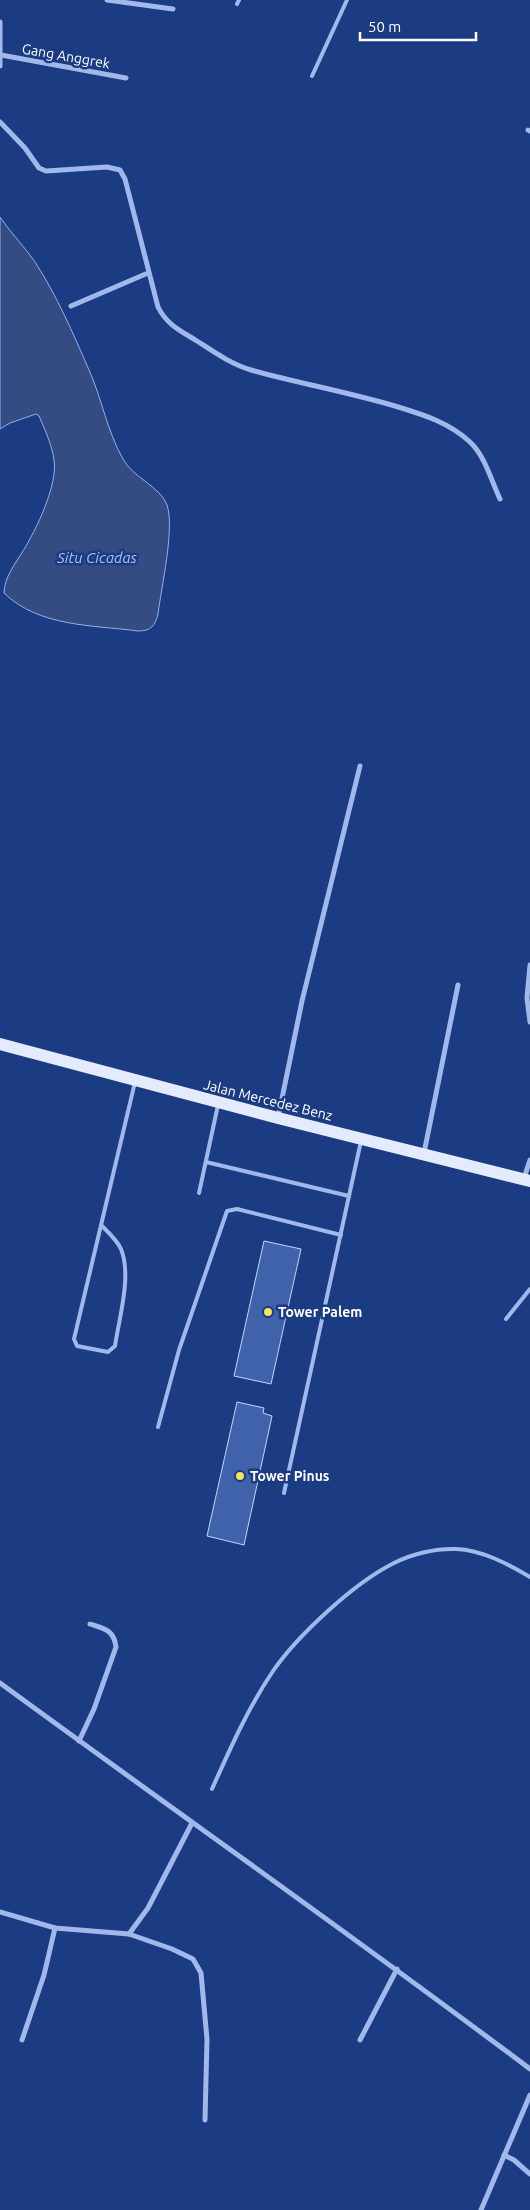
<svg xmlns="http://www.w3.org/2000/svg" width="530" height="2210" font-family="Ubuntu,sans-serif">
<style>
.water{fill:#344c81;stroke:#93b1ed}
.building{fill:#3f62aa;stroke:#c5d5f8}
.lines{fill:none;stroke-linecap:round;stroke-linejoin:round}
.lane{stroke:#a0b8ea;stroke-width:4}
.street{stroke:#a0b8ea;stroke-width:5}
.primary{stroke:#e4ebfe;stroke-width:12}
.poi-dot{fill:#fce25d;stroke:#1b3b82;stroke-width:2}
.labels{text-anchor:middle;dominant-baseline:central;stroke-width:5;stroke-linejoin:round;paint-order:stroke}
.street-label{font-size:14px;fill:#fff;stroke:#1b3b82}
.poi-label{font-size:14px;font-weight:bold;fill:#fff;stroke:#1b3b82;text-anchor:start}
.water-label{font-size:15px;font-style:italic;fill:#acc3f2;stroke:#1b3b82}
</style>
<rect width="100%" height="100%" fill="#1b3b82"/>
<path class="water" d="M 0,217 C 10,232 24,246 35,262 C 57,296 73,333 89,370 C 102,399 107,431 123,459 C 133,478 160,486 167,505 C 175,528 161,589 158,614 C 155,626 151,631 138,631 C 93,625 39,627 4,593 C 4,578 15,564 23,551 C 36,530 58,485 54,460 C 52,445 45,430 39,416 L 36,414 L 10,423 L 0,429 Z"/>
<g class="building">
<path d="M 264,1241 L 301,1249 L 271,1384 L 234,1376 Z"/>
<path d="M 237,1402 L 264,1408 L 263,1413 L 272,1416 L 244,1545 L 207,1536 Z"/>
</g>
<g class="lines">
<g class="lane">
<path d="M 237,4 L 239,0"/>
<path d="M 312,76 L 347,0"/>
<path d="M 206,1162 L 349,1196"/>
<path d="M 199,1193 L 218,1105"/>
<path d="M 101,1225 C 108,1232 117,1240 121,1249 C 132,1276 119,1318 115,1346 L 108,1352 L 77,1346 L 74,1339 L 135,1082"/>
<path d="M 506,1319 L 530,1289"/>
<path d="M 158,1427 L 179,1350 L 227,1211 L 237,1209 L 341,1235"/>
<path d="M 284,1493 L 361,1141"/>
<path d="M 212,1789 C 230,1749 248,1708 273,1671 C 298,1635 354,1583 394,1563 C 412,1554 436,1548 456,1549 C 482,1550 508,1564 530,1577"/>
</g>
<g class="street">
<path d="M 107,0 L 173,9"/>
<path d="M 0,22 L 0,66"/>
<path d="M 1,55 L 126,78"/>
<path d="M 0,122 L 25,148 L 39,168 L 46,171 L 107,167 L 120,170 L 125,179 L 158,307 C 167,325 181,331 197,341 C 214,352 231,364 251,370 C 298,383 347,392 395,406 C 421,414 449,422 470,442 C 485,456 491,480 500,499"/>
<path d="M 528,130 L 530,131"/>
<path d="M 71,306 L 148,273"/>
<path d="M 530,965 L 527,998 L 530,1022"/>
<path d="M 278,1118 L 302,1001 L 360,766"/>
<path d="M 424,1153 L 458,985"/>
<path d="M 524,1178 L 530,1160"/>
<path d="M 0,1683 C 176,1812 355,1937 530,2069"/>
<path d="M 79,1741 L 94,1709 L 116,1647 C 114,1630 105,1629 90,1624"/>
<path d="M 0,1912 L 55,1928 L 129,1934 L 172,1949 L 193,1959 L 201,1973 L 207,2039 L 205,2120"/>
<path d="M 129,1934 L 148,1908 L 192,1823"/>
<path d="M 22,2040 L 44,1975 L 55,1928"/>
<path d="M 360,2040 L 397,1969"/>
<path d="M 504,2155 L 514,2160 L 530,2174"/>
<path d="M 481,2210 L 530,2095"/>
</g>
<path class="primary" d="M 0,1044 L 278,1118 L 530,1181"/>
</g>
<g class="poi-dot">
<circle cx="268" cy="1312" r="5"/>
<circle cx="240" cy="1476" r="5"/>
</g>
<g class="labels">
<g class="street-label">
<text transform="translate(66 56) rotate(10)">Gang Anggrek</text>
<text transform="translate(268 1100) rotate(14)">Jalan Mercedez Benz</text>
</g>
<g class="poi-label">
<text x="278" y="1312">Tower Palem</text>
<text x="250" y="1476">Tower Pinus</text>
</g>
<g class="water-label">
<text x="97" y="557">Situ Cicadas</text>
</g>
</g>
<path d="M360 32v8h116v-8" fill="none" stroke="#ffffff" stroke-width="2.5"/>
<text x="368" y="32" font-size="15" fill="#ffffff" stroke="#1b3b82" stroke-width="4" paint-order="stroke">50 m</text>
</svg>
